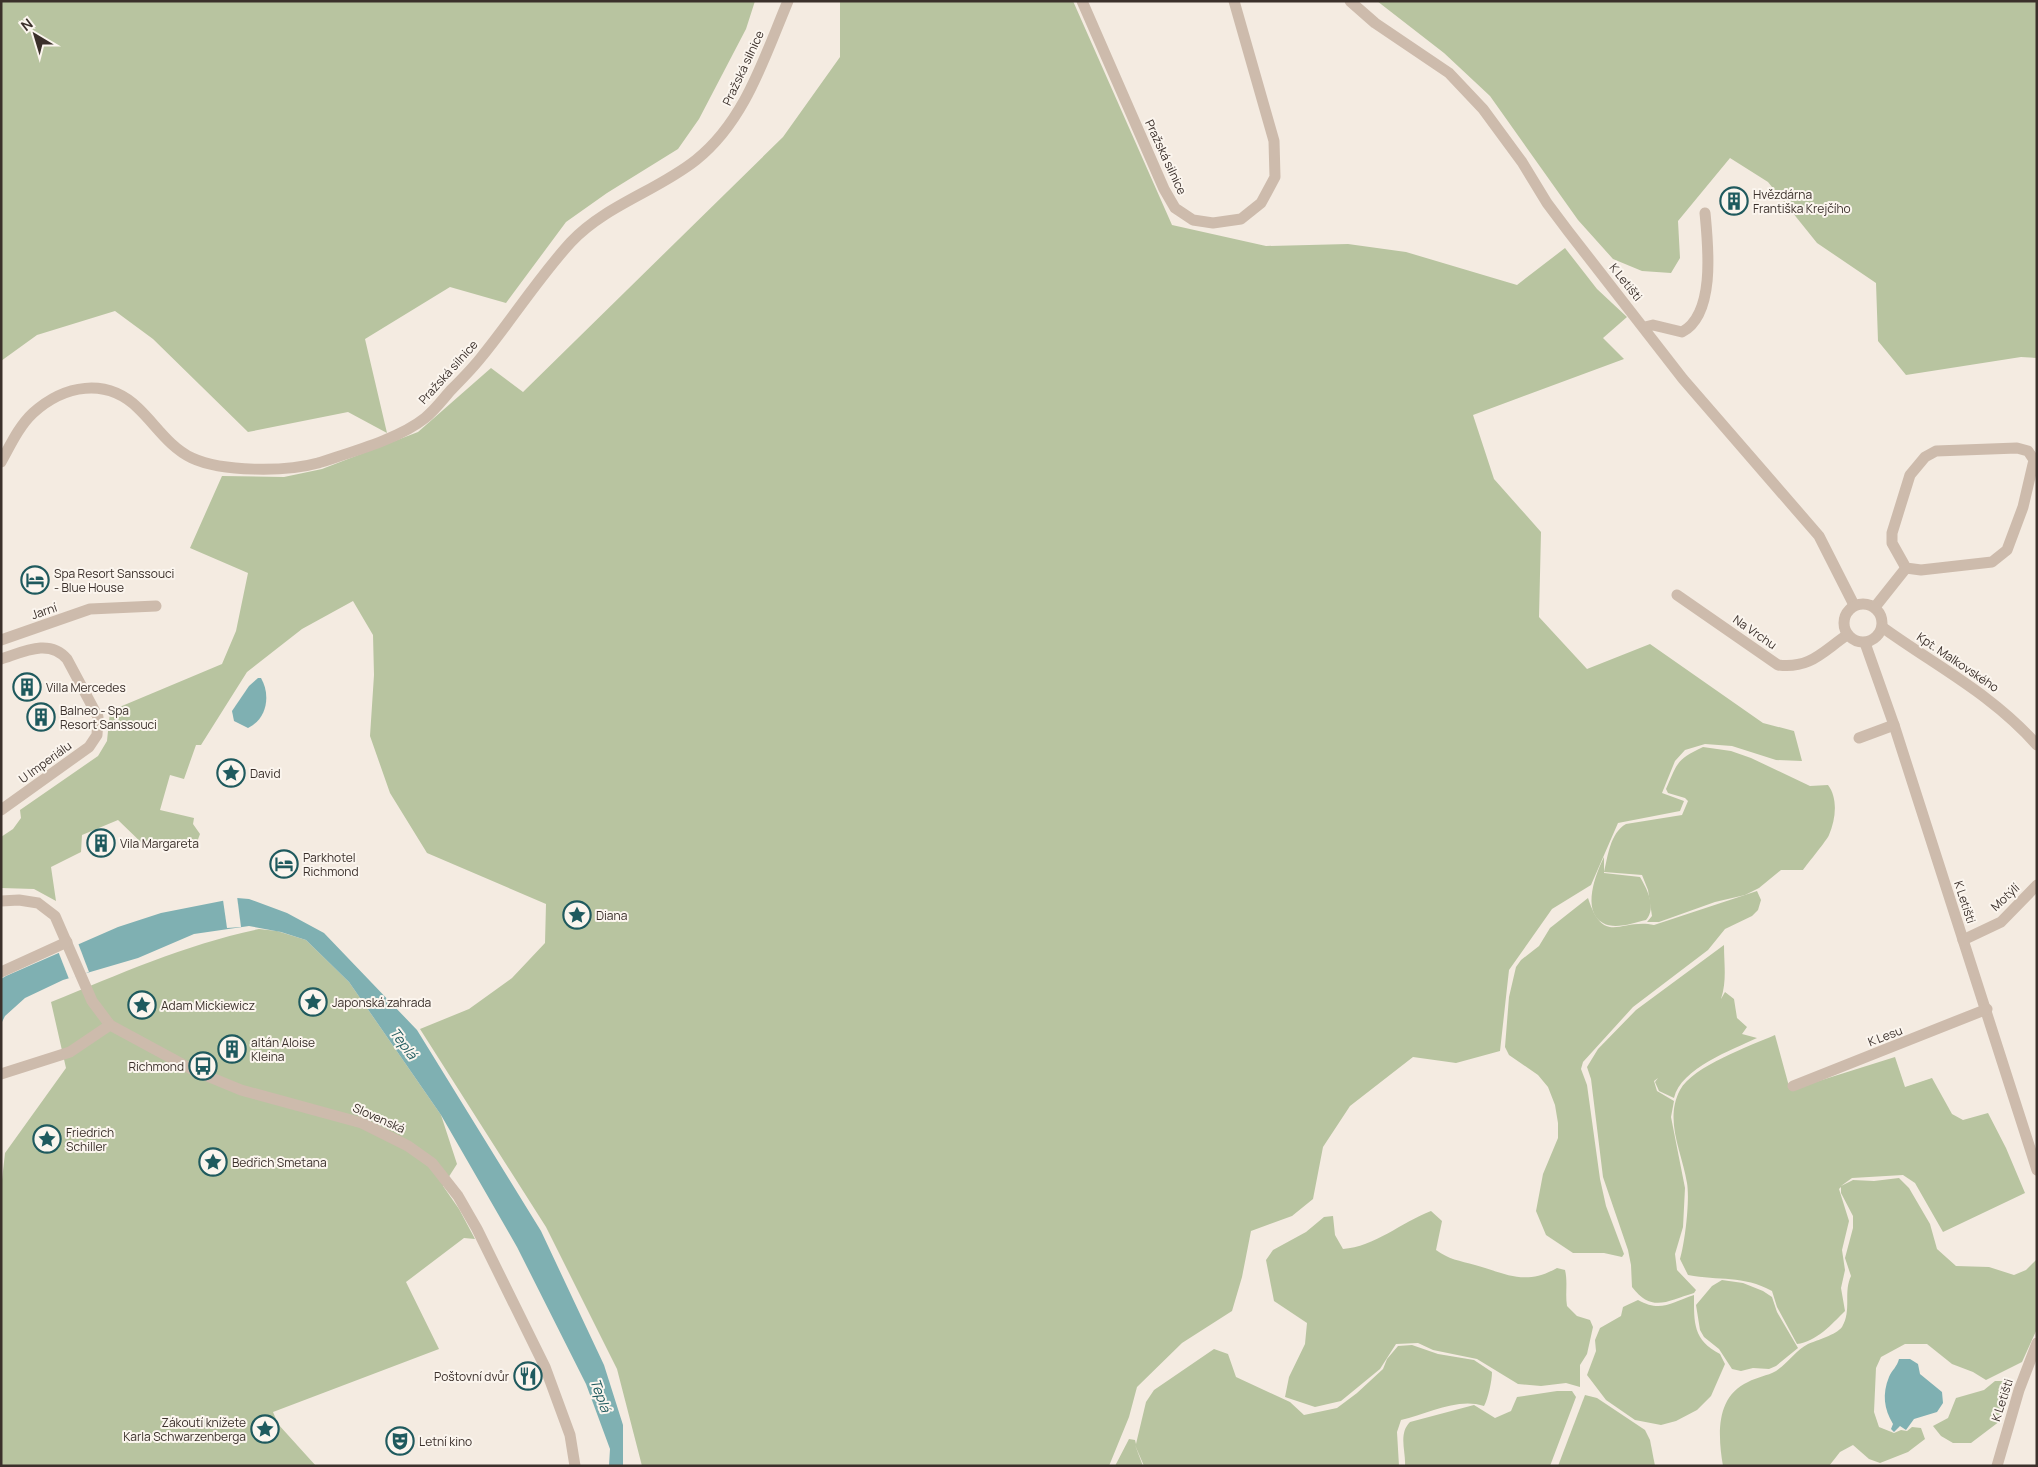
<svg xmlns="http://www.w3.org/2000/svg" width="2038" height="1467" font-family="Manrope,sans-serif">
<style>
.green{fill:#b8c4a0}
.water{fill:#7fb0b2}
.pier{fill:#f4ebe1}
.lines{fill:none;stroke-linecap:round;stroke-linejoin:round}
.minor{stroke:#cdbbac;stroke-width:11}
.labels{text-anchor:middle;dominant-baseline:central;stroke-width:4;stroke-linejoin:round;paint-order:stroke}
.street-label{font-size:12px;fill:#3b302b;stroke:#fbf5ee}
.poi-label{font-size:12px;fill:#3b302b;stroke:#fbf5ee;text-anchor:start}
.water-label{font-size:14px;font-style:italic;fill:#1f5a5e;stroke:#fbf5ee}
</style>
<rect width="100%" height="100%" fill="#f4ebe1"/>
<g class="green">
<path d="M 1,1 L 755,1 L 746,29 L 699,119 L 678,149 L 607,193 L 566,222 L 506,303 L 450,287 L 365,339 L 387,433 L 348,412 L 248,432 L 153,339 L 115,311 L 37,335 L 1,361 Z"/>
<path d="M 840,1 L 1073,1 L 1172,225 L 1266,246 L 1348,244 L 1406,252 L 1517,285 L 1565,248 L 1597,289 L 1627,317 L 1603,338 L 1624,359 L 1473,415 L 1494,479 L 1541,532 L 1539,617 L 1587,669 L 1650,644 L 1763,723 L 1794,731 L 1802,761 L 1776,760 L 1732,746 L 1705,744 L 1685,750 L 1675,761 L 1662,793 L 1684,801 L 1680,811 L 1618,823 L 1591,885 L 1552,909 L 1509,970 L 1500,1051 L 1456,1063 L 1413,1057 L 1350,1106 L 1323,1147 L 1313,1199 L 1292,1216 L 1251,1231 L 1242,1277 L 1232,1311 L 1182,1343 L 1137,1387 L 1129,1417 L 1109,1466 L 642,1466 L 617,1369 L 546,1227 L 420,1029 L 469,1009 L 512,978 L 545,943 L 546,904 L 427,853 L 390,793 L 370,736 L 374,675 L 373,635 L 353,601 L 302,629 L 247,672 L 201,745 L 196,745 L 184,779 L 170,775 L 160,810 L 194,818 L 193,824 L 200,834 L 194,850 L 164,843 L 148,849 L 118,820 L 82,835 L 81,852 L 51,867 L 56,901 L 34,889 L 1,888 L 1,837 L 13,829 L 21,818 L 20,810 L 98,756 L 107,741 L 110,711 L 222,664 L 236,631 L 248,573 L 190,548 L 222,476 L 284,477 L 322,469 L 418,432 L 491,368 L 523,392 L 783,137 L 840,57 Z"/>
<path d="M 1377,1 L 2037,1 L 2037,358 L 2021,357 L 1906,375 L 1878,341 L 1876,283 L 1817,243 L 1768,182 L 1730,158 L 1678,221 L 1680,258 L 1671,273 L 1642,271 L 1613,259 L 1578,220 L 1490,96 L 1444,53 Z"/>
<path d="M 1703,747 L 1731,751 L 1751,758 L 1810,786 L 1828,785 C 1838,798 1836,819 1829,835 C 1827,840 1808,863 1803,870 L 1781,870 L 1759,888 L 1745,895 L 1715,902 L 1659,922 L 1647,922 L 1652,916 L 1648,890 L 1642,875 L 1604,872 C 1608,856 1610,833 1626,824 L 1682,815 L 1688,801 L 1685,798 L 1668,793 L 1666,789 C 1678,762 1676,760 1703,747 Z"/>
<path d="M 1604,857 L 1604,873 L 1640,877 C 1647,889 1657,908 1646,920 C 1633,923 1615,930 1603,923 C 1581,911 1596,873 1604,857 Z"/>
<path d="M 1757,891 L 1761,900 L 1758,910 L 1752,916 L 1725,929 L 1708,950 L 1633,1007 L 1583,1062 L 1581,1069 L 1587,1085 L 1600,1179 L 1606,1206 L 1624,1254 L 1622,1257 L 1604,1253 L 1573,1253 L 1546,1235 L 1536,1211 L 1543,1174 L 1558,1138 L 1558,1123 L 1555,1105 L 1548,1087 L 1538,1075 L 1509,1055 L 1505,1047 L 1509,997 L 1516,967 L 1521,960 L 1539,946 L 1550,928 L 1588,898 C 1604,947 1620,918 1654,925 Z"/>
<path d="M 259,929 L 277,931 L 306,940 L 349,982 L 441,1115 L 457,1164 L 443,1186 L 459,1209 L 475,1239 L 464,1238 L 406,1282 L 439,1349 L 273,1412 L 278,1424 L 316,1466 L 1,1466 L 1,1189 L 5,1153 L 66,1068 L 51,1002 C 119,974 187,944 259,929 Z"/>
<path d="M 1724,945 C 1724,965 1727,980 1721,999 L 1725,992 L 1734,999 L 1737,1018 L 1747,1027 L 1742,1034 L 1757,1038 C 1732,1050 1681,1068 1674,1098 L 1659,1091 L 1655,1082 L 1658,1078 L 1654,1081 L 1657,1091 L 1674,1101 L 1671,1117 L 1685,1188 L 1683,1227 L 1675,1254 L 1677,1270 L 1696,1290 L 1694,1293 C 1667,1301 1652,1313 1632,1287 L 1631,1265 L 1628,1250 L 1603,1177 L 1591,1079 L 1587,1067 L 1598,1049 L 1636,1010 Z"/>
<path d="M 1775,1035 L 1790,1090 L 1895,1057 L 1905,1087 L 1932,1078 L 1952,1114 L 1963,1120 L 1988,1113 L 2006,1148 L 2025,1193 L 1943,1232 L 1915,1183 L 1903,1175 L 1852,1178 L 1841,1186 L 1853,1180 L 1874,1181 L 1899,1178 L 1909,1188 L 1930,1224 L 1937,1249 L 1956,1266 L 1989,1267 L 2014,1275 L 2026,1270 L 2037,1259 L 2037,1329 L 2022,1362 L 1986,1380 L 1973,1372 L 1952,1364 L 1927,1344 L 1905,1344 L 1881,1357 L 1876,1368 L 1874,1412 L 1879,1427 L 1894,1433 L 1901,1430 L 1907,1431 L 1912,1427 L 1921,1428 L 1925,1439 L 1908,1452 L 1880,1463 L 1869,1459 L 1853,1445 L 1840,1452 L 1829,1466 L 1723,1466 C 1718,1436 1715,1397 1748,1382 C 1757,1377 1767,1376 1776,1371 C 1788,1363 1796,1350 1808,1344 C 1817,1340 1836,1335 1842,1327 C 1852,1310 1843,1293 1851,1276 L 1845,1258 L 1853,1228 L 1853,1216 L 1841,1193 L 1841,1187 L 1839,1189 L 1849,1221 L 1842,1250 L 1845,1270 L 1841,1288 L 1845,1311 C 1832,1324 1816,1342 1797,1344 L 1777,1307 L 1772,1291 C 1743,1275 1719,1281 1688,1275 L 1680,1259 C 1685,1242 1690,1200 1687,1183 C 1682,1152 1664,1120 1680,1090 C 1693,1066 1750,1046 1775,1035 Z"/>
<path d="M 1431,1211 L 1442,1221 L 1436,1250 C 1448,1259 1460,1261 1475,1265 C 1507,1274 1525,1286 1557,1268 L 1565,1270 C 1568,1282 1565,1294 1567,1306 L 1577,1316 L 1590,1320 L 1593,1327 L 1587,1354 L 1580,1365 L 1580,1387 L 1566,1383 L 1541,1386 L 1518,1384 L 1477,1359 L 1433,1350 L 1418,1343 L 1396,1344 L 1380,1369 L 1341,1401 L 1315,1407 L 1285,1397 L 1289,1377 L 1305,1344 L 1307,1323 L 1274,1301 L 1266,1260 L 1273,1250 L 1306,1232 L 1324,1217 L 1333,1216 L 1335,1235 L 1343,1249 C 1374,1247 1402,1222 1431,1211 Z"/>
<path d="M 1722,1280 L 1743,1283 L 1763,1291 L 1772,1297 L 1777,1312 L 1798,1348 L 1776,1366 L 1769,1369 L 1753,1368 L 1741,1371 L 1732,1369 L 1719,1349 L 1704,1337 L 1700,1330 L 1696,1305 L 1712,1286 Z"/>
<path d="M 1694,1295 C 1694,1323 1693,1340 1720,1354 L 1725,1364 L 1711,1396 L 1697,1410 L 1676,1421 L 1661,1425 L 1635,1420 L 1606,1400 L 1587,1375 L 1596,1351 L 1595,1340 L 1600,1328 L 1621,1316 L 1623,1307 L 1638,1300 C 1661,1313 1672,1302 1694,1295 Z"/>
<path d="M 1412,1345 L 1438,1354 L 1474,1360 L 1492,1372 C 1492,1381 1488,1399 1484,1406 C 1458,1397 1427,1414 1401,1420 L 1397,1432 L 1399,1466 L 1144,1466 L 1135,1445 L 1143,1466 L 1115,1466 L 1129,1439 L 1135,1440 L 1136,1444 L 1146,1402 L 1154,1390 L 1214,1349 L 1228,1354 L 1236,1377 L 1290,1402 L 1304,1415 L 1337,1408 L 1357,1393 L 1383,1369 L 1387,1359 L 1398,1346 Z"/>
<path d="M 1995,1381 L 2013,1381 L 2000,1421 L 1971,1443 L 1953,1443 L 1941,1436 L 1933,1426 L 1948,1418 L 1956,1398 L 1984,1390 Z"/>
<path d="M 1557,1391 L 1572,1391 L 1576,1397 L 1550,1466 L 1405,1466 C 1406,1451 1398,1434 1410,1422 L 1474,1405 L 1495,1418 L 1511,1411 L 1517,1397 Z"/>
<path d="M 1585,1395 L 1597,1398 L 1645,1430 L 1650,1440 L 1655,1466 L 1558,1466 Z"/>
</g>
<g class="water">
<path d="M 258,678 L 261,678 C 271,695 267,719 248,728 L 234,721 L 232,711 L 249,686 Z"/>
<path d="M 237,898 L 249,899 L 287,913 L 324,933 L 417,1030 L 541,1231 L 604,1365 L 623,1425 L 623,1466 L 609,1466 L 610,1449 L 586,1384 L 517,1247 L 441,1115 L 349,982 L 306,940 L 281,932 L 249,926 L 194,934 L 138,958 L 63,980 L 25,998 L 5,1016 L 1,1024 L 1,979 L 6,976 L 118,927 L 161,913 Z"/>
<path d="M 1899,1359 L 1910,1359 L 1918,1364 L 1920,1374 L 1942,1392 L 1943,1403 L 1937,1412 L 1914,1419 L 1906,1430 L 1900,1426 L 1894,1432 L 1891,1429 L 1893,1424 C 1884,1409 1882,1394 1889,1377 C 1892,1370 1897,1367 1899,1359 Z"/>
</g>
<g class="pier">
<path d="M 237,896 L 241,927 L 227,928 L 223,900 Z"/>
<path d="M 78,943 L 89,972 L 69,979 L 58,951 Z"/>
</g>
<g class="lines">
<g class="minor">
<path d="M 1082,1 L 1164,189 L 1175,208 L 1193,220 L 1213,223 L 1241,219 L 1261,203 L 1275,177 L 1274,141 L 1234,1"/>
<path d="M 1350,1 L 1375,23 L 1449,73 L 1483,109 L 1522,162 L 1547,203 L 1568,231 L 1683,379 L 1819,536 L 1854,605"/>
<path d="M 1645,327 L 1653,325 L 1682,332 C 1716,314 1708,245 1705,213"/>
<path d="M 2017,448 L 2028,451 L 2034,460 L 2023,507 L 2007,550 L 1992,562 L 1921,570 L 1906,568 L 1892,543 L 1892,533 L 1910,475 L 1925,457 L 1936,451 Z"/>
<path d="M 1,462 C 10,446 19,426 33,413 C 64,385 106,377 138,408 C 156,425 169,447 192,458 C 222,472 286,472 318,463 C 351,452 399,439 425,418 C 435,410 443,399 451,390 C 462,379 473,368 483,355 C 513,318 539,277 571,242 C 606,205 657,191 696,160 C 745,121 764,58 788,1"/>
<path d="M 1677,595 L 1778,665 C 1810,669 1822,652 1847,635"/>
<circle cx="1863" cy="623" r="19"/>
<path d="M 1875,607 L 1906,568"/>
<path d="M 1882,627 C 1936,666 1992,694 2037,745"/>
<path d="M 1,640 L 90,609 L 156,606"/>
<path d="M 1865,643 L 1894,725 L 2037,1170"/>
<path d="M 1,659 C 23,652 49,638 67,659 L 98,717 L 97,735 L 89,747 L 1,810"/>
<path d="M 1859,738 L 1894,725"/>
<path d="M 1,901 L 19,900 L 38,903 L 55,916 L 92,1001 L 110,1025 L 195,1071 L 241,1090 L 362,1123 L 408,1146 L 432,1163 L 458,1196 L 477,1229 L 545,1367 L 570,1435 L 575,1466"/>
<path d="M 1963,940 L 2001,922 L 2037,885"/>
<path d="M 1,972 L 67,942"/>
<path d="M 1,1074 L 70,1052 L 110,1025"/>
<path d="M 1793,1086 L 1987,1009"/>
<path d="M 1997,1466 L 2019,1390 L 2037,1343"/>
</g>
</g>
<defs>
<g id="building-ring" transform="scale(1.4375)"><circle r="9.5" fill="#fbf5ee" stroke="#1f5a5e" stroke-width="1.5"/><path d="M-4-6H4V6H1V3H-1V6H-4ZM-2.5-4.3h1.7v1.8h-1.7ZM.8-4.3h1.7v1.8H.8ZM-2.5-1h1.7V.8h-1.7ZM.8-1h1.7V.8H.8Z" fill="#1f5a5e"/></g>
<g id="hotel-ring" transform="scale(1.4375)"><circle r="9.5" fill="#fbf5ee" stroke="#1f5a5e" stroke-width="1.5"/><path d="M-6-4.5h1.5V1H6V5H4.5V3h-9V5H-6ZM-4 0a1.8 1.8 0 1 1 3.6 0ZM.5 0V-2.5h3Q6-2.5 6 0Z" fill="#1f5a5e"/></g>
<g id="sight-ring" transform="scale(1.4375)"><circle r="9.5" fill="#fbf5ee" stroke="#1f5a5e" stroke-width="1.5"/><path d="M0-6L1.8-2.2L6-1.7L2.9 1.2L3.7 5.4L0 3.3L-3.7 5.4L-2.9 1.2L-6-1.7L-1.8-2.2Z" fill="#1f5a5e"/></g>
<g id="bus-ring" transform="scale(1.4375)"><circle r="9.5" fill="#fbf5ee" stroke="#1f5a5e" stroke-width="1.5"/><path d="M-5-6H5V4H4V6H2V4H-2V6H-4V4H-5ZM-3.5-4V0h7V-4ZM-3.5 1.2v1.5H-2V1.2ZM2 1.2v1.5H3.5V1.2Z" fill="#1f5a5e"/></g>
<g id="restaurant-ring" transform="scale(1.4375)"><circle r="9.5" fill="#fbf5ee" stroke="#1f5a5e" stroke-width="1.5"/><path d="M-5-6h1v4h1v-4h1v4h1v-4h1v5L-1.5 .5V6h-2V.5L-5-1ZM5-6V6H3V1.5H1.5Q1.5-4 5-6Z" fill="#1f5a5e"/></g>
<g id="theatre-ring" transform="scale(1.4375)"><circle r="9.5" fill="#fbf5ee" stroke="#1f5a5e" stroke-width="1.5"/><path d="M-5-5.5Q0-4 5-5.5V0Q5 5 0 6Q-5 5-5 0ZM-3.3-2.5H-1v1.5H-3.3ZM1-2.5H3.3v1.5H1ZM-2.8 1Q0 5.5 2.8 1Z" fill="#1f5a5e"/></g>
</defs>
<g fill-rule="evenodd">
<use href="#building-ring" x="1734" y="201"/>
<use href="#hotel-ring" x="35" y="580"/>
<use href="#building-ring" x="27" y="687"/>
<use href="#building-ring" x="41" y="717"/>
<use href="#sight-ring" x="231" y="773"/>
<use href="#building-ring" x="101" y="843"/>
<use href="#hotel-ring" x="284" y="864"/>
<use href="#sight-ring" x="577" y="915"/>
<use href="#sight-ring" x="313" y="1002"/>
<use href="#sight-ring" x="142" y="1005"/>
<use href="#building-ring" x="232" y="1049"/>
<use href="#bus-ring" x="203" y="1066"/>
<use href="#sight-ring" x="47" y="1139"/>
<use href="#sight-ring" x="213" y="1162"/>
<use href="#restaurant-ring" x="528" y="1376"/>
<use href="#sight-ring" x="265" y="1429"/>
<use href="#theatre-ring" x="400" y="1441"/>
</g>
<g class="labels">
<g class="street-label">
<text transform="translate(743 68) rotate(-65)">Pražská silnice</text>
<text transform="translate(1166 157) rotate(65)">Pražská silnice</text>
<text transform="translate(1626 282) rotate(51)">K Letišti</text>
<text transform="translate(448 372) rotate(-48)">Pražská silnice</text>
<text transform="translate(44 611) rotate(-19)">Jarní</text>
<text transform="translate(1755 632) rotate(35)">Na Vrchu</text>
<text transform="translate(1958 662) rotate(34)">Kpt. Malkovského</text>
<text transform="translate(45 762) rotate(-36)">U Imperiálu</text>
<text transform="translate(2005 897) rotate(-43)">Motýlí</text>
<text transform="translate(1965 902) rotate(72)">K Letišti</text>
<text transform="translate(1885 1036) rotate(-21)">K Lesu</text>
<text transform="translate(379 1118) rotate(24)">Slovenská</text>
<text transform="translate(2002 1400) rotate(-72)">K Letišti</text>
</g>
<g class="poi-label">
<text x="1753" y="194">Hvězdárna<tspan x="1753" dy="14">Františka Krejčího</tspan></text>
<text x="54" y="573">Spa Resort Sanssouci<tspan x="54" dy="14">- Blue House</tspan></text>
<text x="46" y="687">Villa Mercedes</text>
<text x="60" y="710">Balneo - Spa<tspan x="60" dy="14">Resort Sanssouci</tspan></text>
<text x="250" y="773">David</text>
<text x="120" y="843">Vila Margareta</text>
<text x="303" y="857">Parkhotel<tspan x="303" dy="14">Richmond</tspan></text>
<text x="596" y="915">Diana</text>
<text x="332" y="1002">Japonská zahrada</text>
<text x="161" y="1005">Adam Mickiewicz</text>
<text x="251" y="1042">altán Aloise<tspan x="251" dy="14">Kleina</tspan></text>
<text x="184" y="1066" text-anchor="end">Richmond</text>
<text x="66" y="1132">Friedrich<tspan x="66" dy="14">Schiller</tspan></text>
<text x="232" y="1162">Bedřich Smetana</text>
<text x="509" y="1376" text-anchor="end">Poštovní dvůr</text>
<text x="246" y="1422" text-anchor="end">Zákoutí knížete<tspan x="246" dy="14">Karla Schwarzenberga</tspan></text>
<text x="419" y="1441">Letní kino</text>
</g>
<g class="water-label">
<text transform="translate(404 1043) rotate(53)">Teplá</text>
<text transform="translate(601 1395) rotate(70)">Teplá</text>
</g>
</g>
<rect width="2038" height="1467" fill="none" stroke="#3b302b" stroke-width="5"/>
<g transform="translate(35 35) rotate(322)" stroke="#fbf5ee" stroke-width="4" paint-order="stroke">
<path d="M0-4L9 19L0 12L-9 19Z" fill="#3b302b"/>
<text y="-8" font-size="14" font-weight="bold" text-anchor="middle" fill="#3b302b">N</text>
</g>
</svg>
